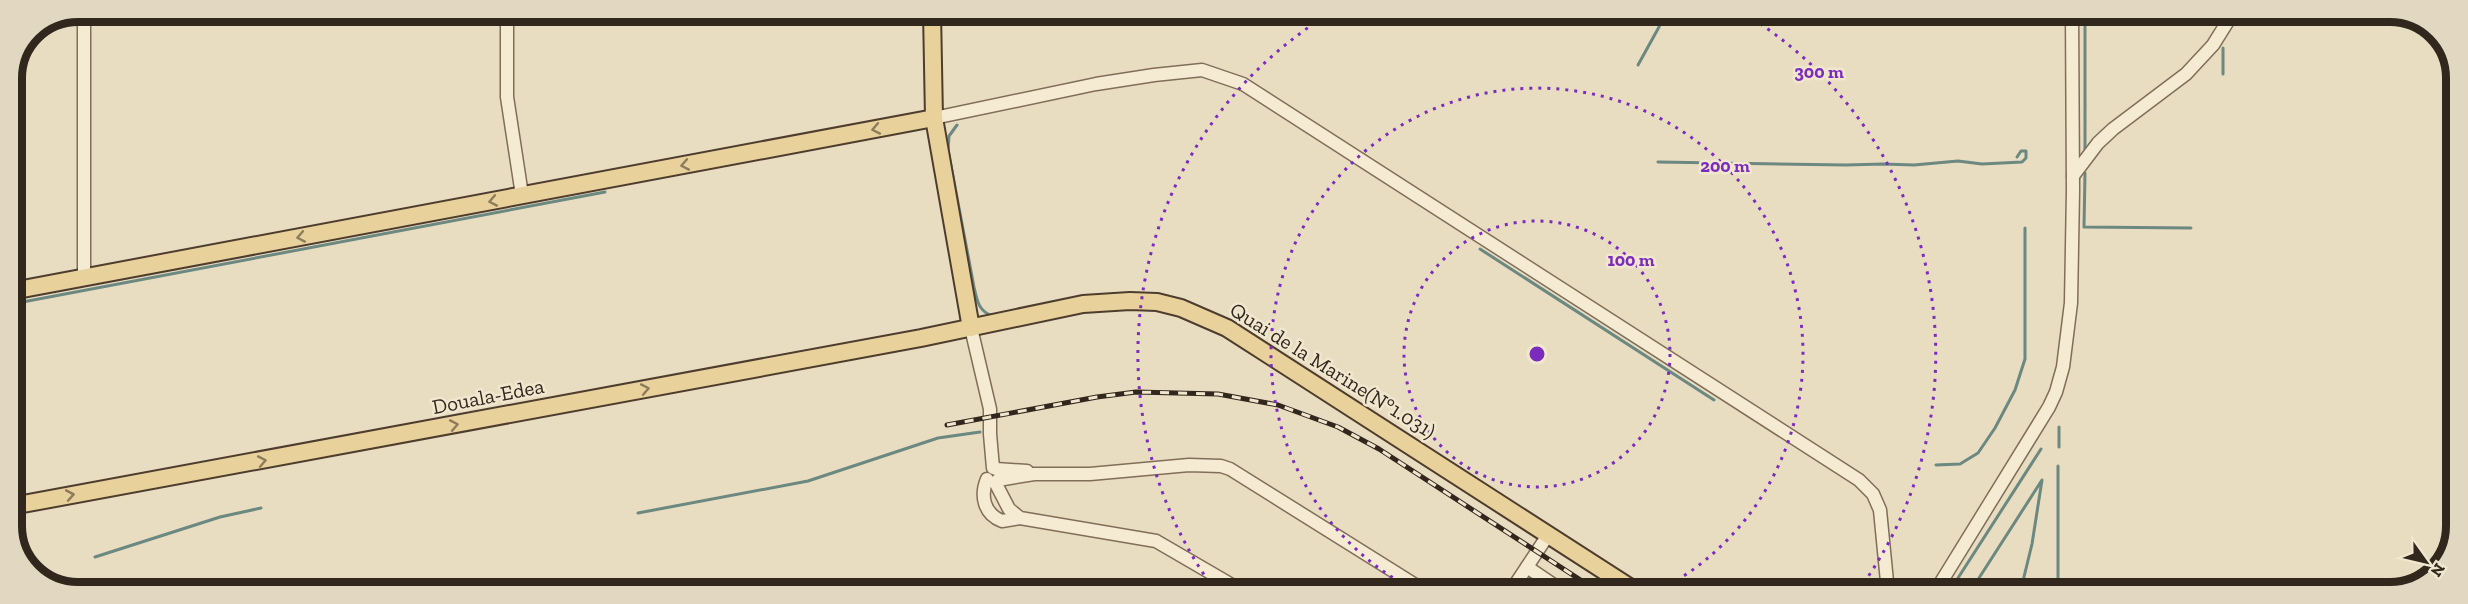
<svg xmlns="http://www.w3.org/2000/svg" width="2468" height="604" font-family="'Zilla Slab',serif">
<style>
.water{fill:url(#water-ripples);stroke:#6b8881;stroke-width:1.5}
.lines{fill:none;stroke-linecap:round;stroke-linejoin:round}
.stream{stroke:#6b8881;stroke-width:3}
.minor-casing{stroke:#806e5a;stroke-width:15}
.major-casing{stroke:#4e3d2e;stroke-width:20}
.minor{stroke:#f5ebd3;stroke-width:12}
.major{stroke:#e9d19b;stroke-width:16}
.rail-casing{stroke:#31271d;stroke-width:5}
.rail{stroke:#f1e7cf;stroke-width:3;stroke-dasharray:9;stroke-linecap:butt}
.oneway{stroke:#8d7c5c}
.ring{fill:none;stroke:#7b2cbf;stroke-width:3;stroke-dasharray:3 6}
.labels{text-anchor:middle;dominant-baseline:central;stroke-width:5;stroke-linejoin:round;paint-order:stroke}
.street-label{font-size:21px;fill:#31271d;stroke:#f1e7cf}
.rim{fill:none;stroke:#31271d;stroke-width:8}
.centre{fill:#7b2cbf;stroke:#f1e7cf;stroke-width:3}
.ring-label{font-size:18px;text-anchor:middle;font-weight:bold;fill:#7b2cbf;stroke:#f1e7cf;stroke-width:5;stroke-linejoin:round;paint-order:stroke}
</style>
<defs>
<pattern id="water-ripples" width="26" height="14" patternUnits="userSpaceOnUse" patternTransform="scale(1.5)"><rect width="26" height="14" fill="#a3bbb4"/><path d="M2 4q2-2 4 0t4 0M15 11q2-2 4 0t4 0" fill="none" stroke="#859892"/></pattern>
</defs>
<rect width="100%" height="100%" fill="#e9ddc1"/>
<path class="water" d="M 2451,59 L 2455,70 L 2455,198 L 2450,175 Z"/>
<g class="lines">
<g class="stream">
<path d="M 1638,65 L 1659,27 L 1664,13"/>
<path d="M 2223,74 L 2223,48"/>
<path d="M 957,125 L 949,136 L 948,150 L 974,287 C 977,301 979,312 993,316"/>
<path d="M 2085,152 L 2085,13"/>
<path d="M 1658,162 L 1846,165 L 1883,164 L 1914,165 L 1958,161 L 1982,164 L 2022,162 L 2026,158 L 2026,151 L 2021,151 L 2017,157"/>
<path d="M 2085,173 L 2084,227 L 2191,228"/>
<path d="M 1480,249 L 1714,400"/>
<path d="M 12,304 L 605,192"/>
<path d="M 2059,447 L 2059,427"/>
<path d="M 1936,465 L 1960,464 L 1978,453 L 1995,428 L 2015,390 L 2025,359 L 2025,228"/>
<path d="M 638,513 L 808,481 L 938,438 L 980,432"/>
<path d="M 95,557 L 220,517 L 261,508"/>
<path d="M 1949,592 L 2041,449"/>
<path d="M 1970,592 L 2042,480 L 2032,544 L 2022,585"/>
<path d="M 2058,592 L 2058,466"/>
</g>
<g class="minor-casing">
<g id="minor">
<path d="M 84,12 L 84,278"/>
<path d="M 507,12 L 507,97 L 522,195"/>
<path d="M 934,118 L 1096,84 L 1154,75 L 1202,70 L 1243,84 L 1859,480 L 1873,494 L 1880,510 L 1888,592"/>
<path d="M 2073,176 L 2098,143 L 2113,129 L 2186,74 L 2213,45 L 2233,13"/>
<path d="M 971,328 L 990,409 L 990,434 L 993,468"/>
<path d="M 996,469 L 1027,471"/>
<path d="M 987,479 C 980,496 984,514 1002,521 L 1020,518"/>
<path d="M 998,480 L 1034,474 L 1090,474 L 1189,465 L 1221,466 L 1230,469 L 1425,591"/>
<path d="M 995,482 L 1009,509 L 1020,518 L 1156,541 L 1242,591"/>
<path d="M 1527,567 L 1564,592"/>
<path d="M 1511,591 L 1548,535"/>
<path d="M 1935,592 L 2049,407 L 2056,392 L 2063,367 L 2071,303 L 2073,191 L 2072,13"/>
</g>
</g>
<g class="major-casing">
<g id="major">
<path d="M 932,12 L 934,118 L 971,328"/>
<path d="M 12,291 L 934,118"/>
<path d="M 12,506 L 921,338 L 1083,304 L 1130,301 L 1157,302 L 1181,308 L 1227,328 L 1637,592"/>
</g>
</g>
<use href="#minor" class="minor"/>
<use href="#major" class="major"/>
<g class="rail-casing">
<path id="rail" d="M 947,425 L 1097,397 L 1136,392 L 1218,394 L 1278,405 L 1338,427 L 1379,449 L 1599,592"/>
</g>
<use href="#rail" class="rail"/>
</g>
<defs><path id="oneway-chevron" d="M-2-3.5L2.5 0L-2 3.5" fill="none" stroke-width="1.6" stroke-linecap="round" stroke-linejoin="round" transform="scale(1.5)"/></defs>
<g class="oneway">
<use href="#oneway-chevron" transform="translate(876 129) rotate(169)"/>
<use href="#oneway-chevron" transform="translate(685 165) rotate(169)"/>
<use href="#oneway-chevron" transform="translate(493 201) rotate(169)"/>
<use href="#oneway-chevron" transform="translate(301 237) rotate(169)"/>
<use href="#oneway-chevron" transform="translate(645 389) rotate(-11)"/>
<use href="#oneway-chevron" transform="translate(454 425) rotate(-11)"/>
<use href="#oneway-chevron" transform="translate(262 461) rotate(-11)"/>
<use href="#oneway-chevron" transform="translate(70 495) rotate(-10)"/>
</g>
<g class="ring">
<circle cx="1537" cy="354" r="133"/>
<path d="M1416 591A266 266 0 1 1 1658 591"/>
<path d="M1214 589A399 399 0 0 1 1329 14M1745 14A399 399 0 0 1 1858 591"/>
</g>
<g class="labels">
<g class="street-label">
<text transform="translate(1333 370) rotate(32)">Quai de la Marine(N°1.031)</text>
<text transform="translate(488 396) rotate(-11)">Douala-Edea</text>
</g>
</g>
<path d="M0 0H2468V604H0ZM78 22H2390A56 56 0 0 1 2446 78V526A56 56 0 0 1 2390 582H78A56 56 0 0 1 22 526V78A56 56 0 0 1 78 22Z" fill="#e2d8c1" fill-rule="evenodd"/>
<path class="rim" d="M78 22H2390A56 56 0 0 1 2446 78V526A56 56 0 0 1 2390 582H78A56 56 0 0 1 22 526V78A56 56 0 0 1 78 22Z"/>
<circle cx="1537" cy="354" r="9" class="centre"/>
<g class="ring-label">
<text x="1819" y="78">300 m</text>
<text x="1725" y="172">200 m</text>
<text x="1631" y="266">100 m</text>
</g>
<g transform="translate(2426 562) rotate(124)" stroke="#f1e7cf" stroke-width="4.5" paint-order="stroke">
<path d="M0-4.5L10 22L0 15L-10 22Z" fill="#31271d"/>
<text y="-9" font-size="16" font-weight="bold" text-anchor="middle" fill="#31271d">N</text>
</g>
</svg>
